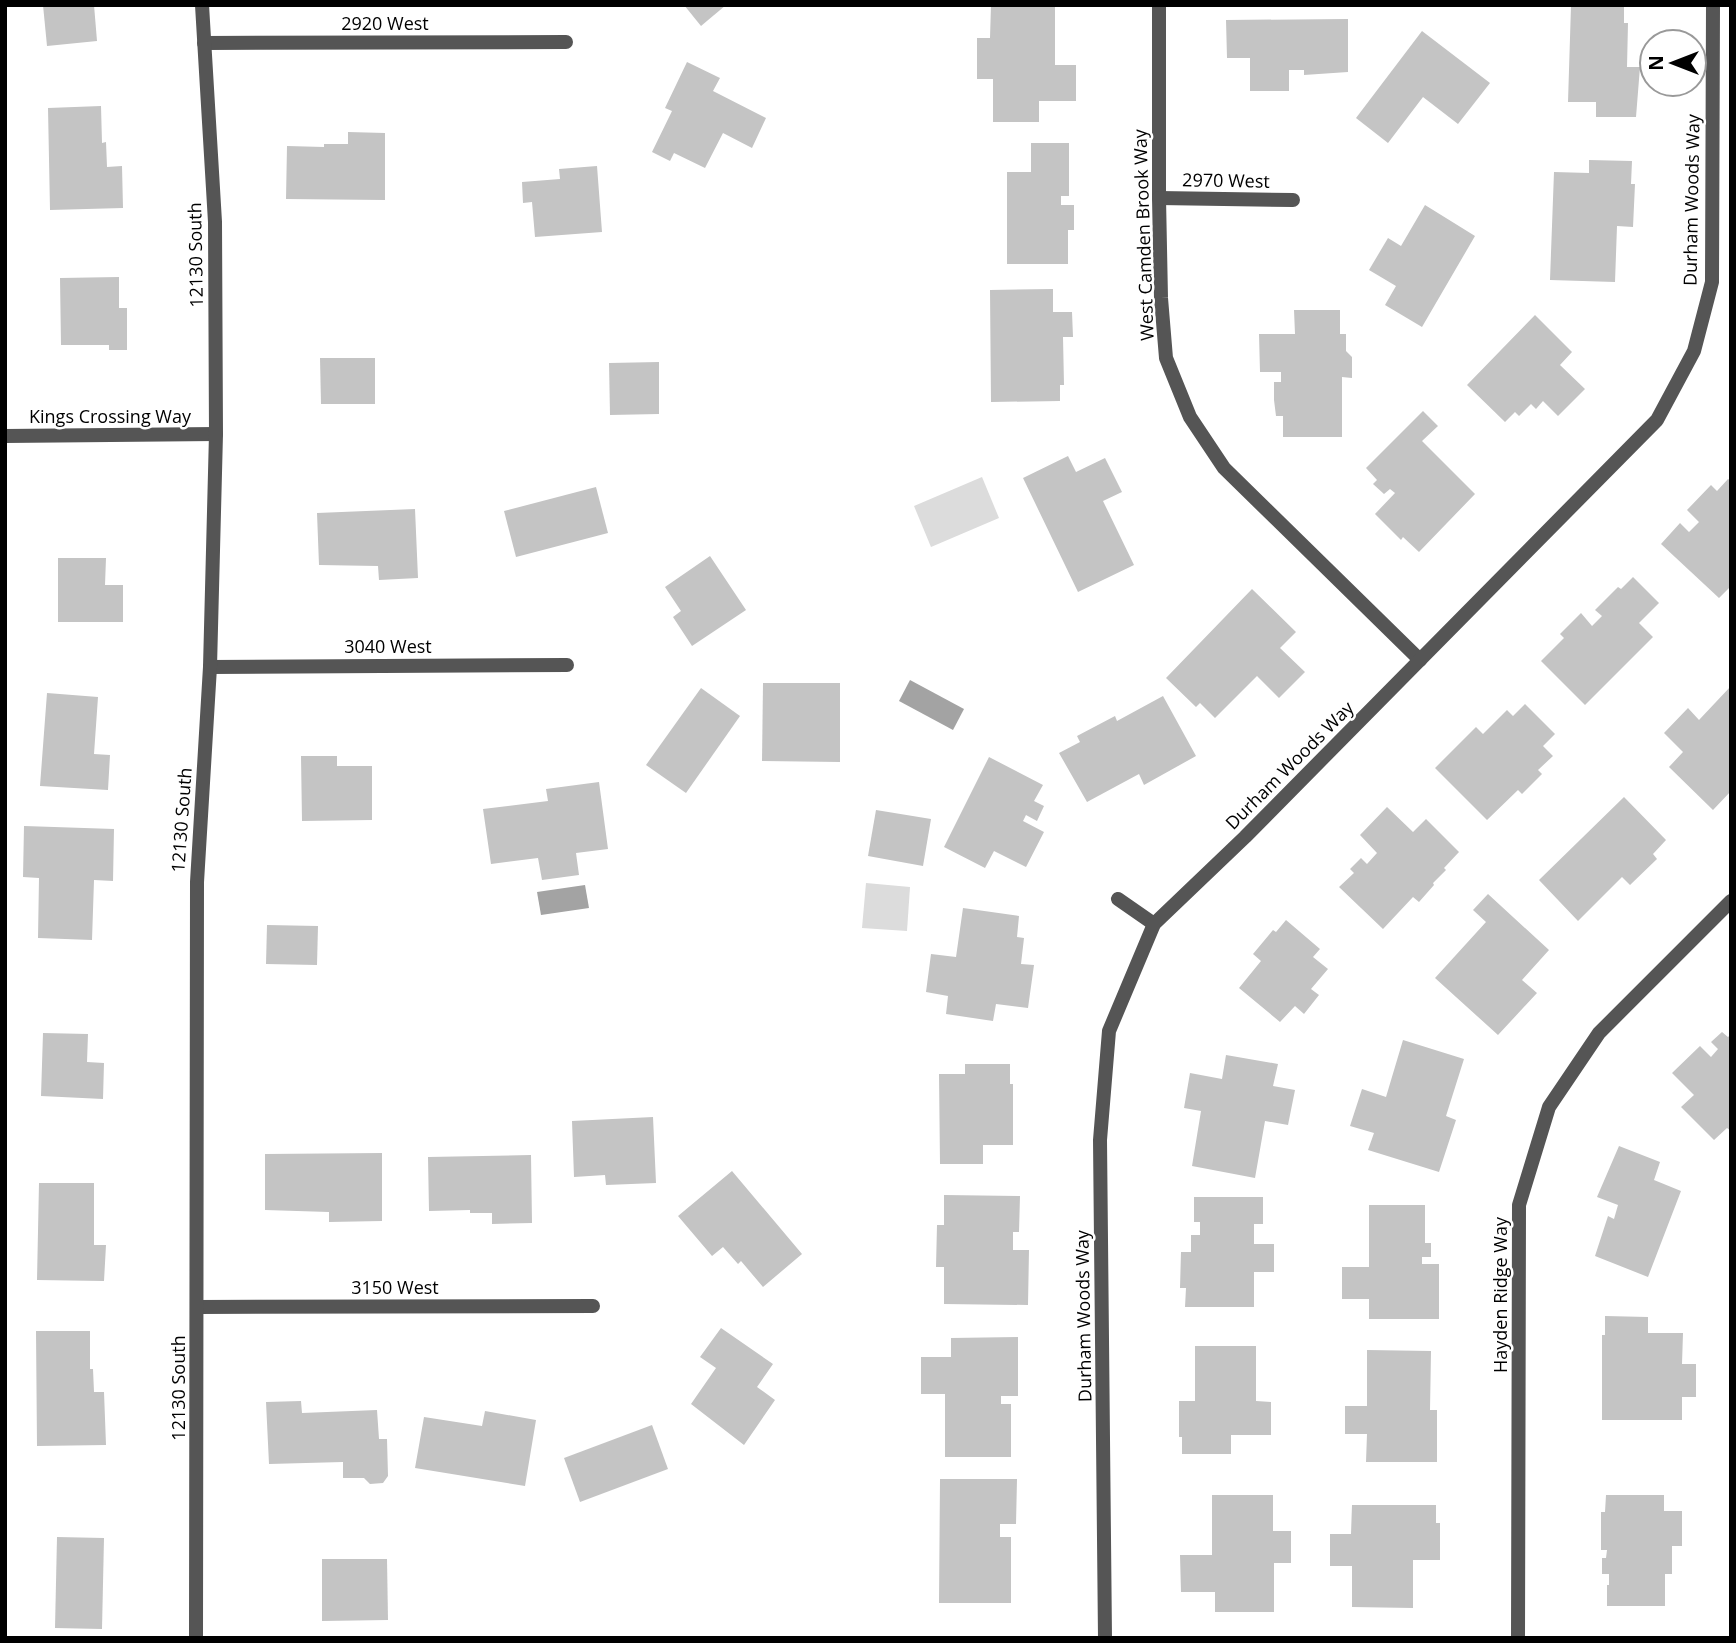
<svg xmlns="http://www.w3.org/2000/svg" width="1736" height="1643" font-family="'Open Sans',sans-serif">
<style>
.green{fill:#dcdcdc}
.water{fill:#a3a3a3}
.building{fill:#c4c4c4}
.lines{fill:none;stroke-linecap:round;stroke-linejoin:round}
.street{stroke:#555;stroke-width:14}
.labels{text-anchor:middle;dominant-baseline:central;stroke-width:5;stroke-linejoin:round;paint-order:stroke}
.street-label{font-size:18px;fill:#000;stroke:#fff}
</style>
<rect width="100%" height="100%" fill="#fff"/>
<g class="green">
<path d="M 982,477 L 999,518 L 931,547 L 914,506 Z"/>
<path d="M 866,883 L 910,887 L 907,931 L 862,928 Z"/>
</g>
<g class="water">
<path d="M 910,680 L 964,709 L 953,730 L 899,701 Z"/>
<path d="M 585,885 L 589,908 L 541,915 L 537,892 Z"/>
</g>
<g class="building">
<path d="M 43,5 L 94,5 L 97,41 L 47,46 Z"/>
<path d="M 684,5 L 726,5 L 701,26 Z"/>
<path d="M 991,5 L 1055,5 L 1055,65 L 1076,65 L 1076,101 L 1039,101 L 1039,122 L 993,122 L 993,79 L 977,79 L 977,38 L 990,38 Z"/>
<path d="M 1571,6 L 1624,6 L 1624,23 L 1628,23 L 1627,67 L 1640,67 L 1636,117 L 1596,117 L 1596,102 L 1568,102 Z"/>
<path d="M 1348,19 L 1348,72 L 1304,75 L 1304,70 L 1289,70 L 1289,91 L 1250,91 L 1250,58 L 1227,58 L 1226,20 Z"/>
<path d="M 1422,31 L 1490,83 L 1458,124 L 1423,97 L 1388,143 L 1356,118 Z"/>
<path d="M 687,62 L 720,78 L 713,91 L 766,118 L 752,148 L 723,133 L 705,168 L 674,153 L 670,161 L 652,152 L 672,111 L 665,108 Z"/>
<path d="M 101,106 L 102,143 L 106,142 L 107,167 L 122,166 L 123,208 L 50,210 L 48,108 Z"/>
<path d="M 348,132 L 385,133 L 385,200 L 286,199 L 287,146 L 324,147 L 324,144 L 348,144 Z"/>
<path d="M 1031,143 L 1069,143 L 1069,196 L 1061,196 L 1061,205 L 1074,205 L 1074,230 L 1068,230 L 1068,264 L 1007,264 L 1007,172 L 1031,172 Z"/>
<path d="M 1589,160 L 1632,161 L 1631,184 L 1635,184 L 1633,227 L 1617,226 L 1615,282 L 1550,280 L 1554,172 L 1589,173 Z"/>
<path d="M 597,166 L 602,232 L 535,237 L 532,202 L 523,203 L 522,182 L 560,179 L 559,169 Z"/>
<path d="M 1425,205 L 1475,236 L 1422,327 L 1385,305 L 1396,286 L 1369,270 L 1388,238 L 1401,246 Z"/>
<path d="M 119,277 L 119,308 L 127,308 L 127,350 L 109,350 L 109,345 L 61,345 L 60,278 Z"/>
<path d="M 1053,289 L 1053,312 L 1072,312 L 1073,337 L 1063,337 L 1064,385 L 1060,385 L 1060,401 L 991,402 L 990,290 Z"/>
<path d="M 1294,310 L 1340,310 L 1340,334 L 1346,334 L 1346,351 L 1352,357 L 1352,378 L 1342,377 L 1342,437 L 1283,437 L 1283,416 L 1276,416 L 1274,400 L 1274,382 L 1281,382 L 1281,372 L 1260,372 L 1259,334 L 1295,334 Z"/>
<path d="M 1535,315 L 1572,352 L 1560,365 L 1585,389 L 1558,416 L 1543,401 L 1536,409 L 1531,404 L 1519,416 L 1515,412 L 1505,422 L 1467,385 Z"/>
<path d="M 320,358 L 375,358 L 375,404 L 321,404 Z"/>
<path d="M 659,362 L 659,414 L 610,415 L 609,363 Z"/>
<path d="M 1423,411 L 1438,426 L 1422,441 L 1475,494 L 1419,552 L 1403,537 L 1401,540 L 1375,514 L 1395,493 L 1390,489 L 1384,494 L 1373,484 L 1377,480 L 1366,468 Z"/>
<path d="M 1068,456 L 1076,472 L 1105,458 L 1122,492 L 1103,501 L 1134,565 L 1078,592 L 1023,478 Z"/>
<path d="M 1728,479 L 1731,481 L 1731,586 L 1719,598 L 1661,544 L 1680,523 L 1689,532 L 1699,522 L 1687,510 L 1711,485 L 1717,491 Z"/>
<path d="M 596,487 L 608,533 L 516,557 L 504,511 Z"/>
<path d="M 415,509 L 418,578 L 379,580 L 378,566 L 319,565 L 317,513 Z"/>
<path d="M 710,556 L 746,610 L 692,646 L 673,617 L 681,611 L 665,587 Z"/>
<path d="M 58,558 L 106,558 L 105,585 L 123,585 L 123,622 L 58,622 Z"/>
<path d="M 1633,577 L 1659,603 L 1639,623 L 1653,637 L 1585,705 L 1541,661 L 1564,638 L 1560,634 L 1581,613 L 1592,626 L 1602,616 L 1595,610 L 1618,587 L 1621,589 Z"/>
<path d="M 1252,589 L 1296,632 L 1280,648 L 1305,672 L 1279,698 L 1257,676 L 1215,718 L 1200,703 L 1196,707 L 1166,678 Z"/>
<path d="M 763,683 L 840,683 L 840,762 L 762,761 Z"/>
<path d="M 1731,686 L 1731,791 L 1713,810 L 1669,767 L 1683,752 L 1664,733 L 1688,708 L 1699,720 Z"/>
<path d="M 701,688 L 740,716 L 686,793 L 646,765 Z"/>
<path d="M 47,693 L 98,697 L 94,754 L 110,755 L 108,790 L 40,786 Z"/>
<path d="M 1163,696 L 1196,756 L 1144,785 L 1139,774 L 1087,802 L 1059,753 L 1080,742 L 1077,736 L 1115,716 L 1117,721 Z"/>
<path d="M 1525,704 L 1555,734 L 1543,746 L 1553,756 L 1538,770 L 1542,774 L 1522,794 L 1518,790 L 1487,820 L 1435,768 L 1476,727 L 1483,734 L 1507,710 L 1513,716 Z"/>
<path d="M 301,756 L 337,756 L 337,766 L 372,766 L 372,820 L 302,821 Z"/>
<path d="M 989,757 L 1043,785 L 1034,801 L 1044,806 L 1037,821 L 1026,815 L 1023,821 L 1044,832 L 1026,867 L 994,851 L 985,868 L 944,847 Z"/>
<path d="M 599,782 L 608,849 L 576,853 L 579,875 L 542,880 L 538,858 L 491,864 L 483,809 L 548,801 L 546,789 Z"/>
<path d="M 1624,797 L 1666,840 L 1653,854 L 1657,859 L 1630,885 L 1622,877 L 1578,921 L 1539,880 Z"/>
<path d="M 1387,807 L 1413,832 L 1426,819 L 1459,852 L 1444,868 L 1446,870 L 1433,883 L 1434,885 L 1419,902 L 1413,897 L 1383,929 L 1339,887 L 1354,873 L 1350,869 L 1361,858 L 1367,864 L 1377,853 L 1360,835 Z"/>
<path d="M 876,810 L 931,819 L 923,866 L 868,856 Z"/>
<path d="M 24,826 L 114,829 L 113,881 L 94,880 L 92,940 L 38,938 L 39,878 L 23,877 Z"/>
<path d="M 1488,894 L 1549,950 L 1522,980 L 1537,993 L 1498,1035 L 1435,978 L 1486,922 L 1473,910 Z"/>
<path d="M 963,908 L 1019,916 L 1017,937 L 1024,938 L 1021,964 L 1034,965 L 1028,1008 L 996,1004 L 993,1021 L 946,1014 L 948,996 L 926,992 L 931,954 L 956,957 Z"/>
<path d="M 1286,920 L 1320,949 L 1313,957 L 1328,969 L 1311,989 L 1319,995 L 1304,1014 L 1295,1006 L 1280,1022 L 1239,988 L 1261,961 L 1253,954 L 1273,930 L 1276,932 Z"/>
<path d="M 267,925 L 318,926 L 317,965 L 266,964 Z"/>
<path d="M 1722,1032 L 1728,1037 L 1731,1034 L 1731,1131 L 1727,1128 L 1714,1140 L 1681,1107 L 1694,1095 L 1672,1073 L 1700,1046 L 1711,1057 L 1718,1049 L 1711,1042 Z"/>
<path d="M 43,1033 L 88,1034 L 87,1062 L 104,1063 L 103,1099 L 41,1096 Z"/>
<path d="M 1403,1040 L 1464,1059 L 1446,1116 L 1456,1120 L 1439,1172 L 1368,1150 L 1374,1133 L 1350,1126 L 1362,1089 L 1386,1097 Z"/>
<path d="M 1226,1055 L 1278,1064 L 1273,1086 L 1295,1090 L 1288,1125 L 1265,1121 L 1255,1178 L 1192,1166 L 1201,1111 L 1184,1108 L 1190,1073 L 1222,1079 Z"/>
<path d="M 965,1064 L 1010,1064 L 1010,1084 L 1013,1084 L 1013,1145 L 983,1145 L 983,1164 L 940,1164 L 939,1074 L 965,1074 Z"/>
<path d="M 653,1117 L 656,1183 L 606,1185 L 605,1175 L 574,1177 L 572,1121 Z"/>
<path d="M 1619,1146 L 1660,1162 L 1654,1180 L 1681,1191 L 1648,1277 L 1595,1256 L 1608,1216 L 1614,1219 L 1618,1205 L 1597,1197 Z"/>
<path d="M 382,1153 L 382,1221 L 329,1222 L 329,1212 L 265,1210 L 265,1154 Z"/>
<path d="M 531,1155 L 532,1223 L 492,1224 L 492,1213 L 470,1213 L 470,1210 L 429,1211 L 428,1157 Z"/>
<path d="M 732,1171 L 802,1254 L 763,1287 L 741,1261 L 738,1264 L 723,1247 L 712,1256 L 678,1216 Z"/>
<path d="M 39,1183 L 94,1183 L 94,1245 L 106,1245 L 104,1281 L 37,1280 Z"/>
<path d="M 944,1195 L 1020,1196 L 1019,1232 L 1013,1232 L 1013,1250 L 1029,1250 L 1028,1305 L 944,1304 L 944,1267 L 936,1267 L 937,1225 L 944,1225 Z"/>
<path d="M 1194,1197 L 1263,1197 L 1263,1224 L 1254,1224 L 1254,1244 L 1274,1244 L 1274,1272 L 1254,1272 L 1254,1307 L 1185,1307 L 1186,1288 L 1180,1288 L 1181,1252 L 1191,1252 L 1191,1235 L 1200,1235 L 1200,1222 L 1194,1222 Z"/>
<path d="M 1369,1205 L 1425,1205 L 1425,1243 L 1431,1243 L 1431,1257 L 1422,1257 L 1422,1264 L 1439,1264 L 1439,1319 L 1369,1319 L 1369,1299 L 1342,1299 L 1342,1267 L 1369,1267 Z"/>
<path d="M 1605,1316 L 1648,1317 L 1648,1333 L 1683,1333 L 1682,1364 L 1696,1364 L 1696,1397 L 1682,1397 L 1682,1420 L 1602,1420 L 1602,1335 L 1605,1335 Z"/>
<path d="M 721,1328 L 773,1364 L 757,1387 L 775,1400 L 744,1445 L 691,1404 L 716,1368 L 700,1357 Z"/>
<path d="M 36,1331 L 90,1331 L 90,1369 L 93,1369 L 94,1392 L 104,1392 L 106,1445 L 37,1446 Z"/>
<path d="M 1018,1337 L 1018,1396 L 1001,1396 L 1001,1404 L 1011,1404 L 1011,1457 L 945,1457 L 945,1394 L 921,1394 L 921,1357 L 951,1357 L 951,1338 Z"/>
<path d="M 1195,1346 L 1256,1346 L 1256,1401 L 1271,1402 L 1271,1435 L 1231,1435 L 1231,1454 L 1182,1454 L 1182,1437 L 1179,1437 L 1179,1401 L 1195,1401 Z"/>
<path d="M 1367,1350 L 1431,1351 L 1430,1410 L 1437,1410 L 1437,1462 L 1366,1462 L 1367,1434 L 1345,1434 L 1345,1406 L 1367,1406 Z"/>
<path d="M 301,1401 L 302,1413 L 377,1410 L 379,1439 L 387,1439 L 388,1476 L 383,1483 L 370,1484 L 364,1478 L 343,1478 L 343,1462 L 269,1464 L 266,1402 Z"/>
<path d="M 485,1411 L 536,1420 L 525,1486 L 415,1468 L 424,1417 L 482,1426 Z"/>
<path d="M 652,1425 L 668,1469 L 580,1502 L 564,1458 Z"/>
<path d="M 940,1479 L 1017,1479 L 1016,1524 L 1000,1524 L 1000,1537 L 1011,1537 L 1011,1603 L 939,1603 Z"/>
<path d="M 1212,1495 L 1273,1495 L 1273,1531 L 1291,1531 L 1291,1563 L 1274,1563 L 1274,1612 L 1215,1612 L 1215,1592 L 1181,1592 L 1180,1555 L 1212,1555 Z"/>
<path d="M 1606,1495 L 1664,1495 L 1664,1511 L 1682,1511 L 1682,1546 L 1672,1546 L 1672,1574 L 1665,1574 L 1665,1606 L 1607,1606 L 1607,1585 L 1609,1585 L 1609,1574 L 1602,1574 L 1602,1558 L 1606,1558 L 1607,1550 L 1601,1550 L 1601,1512 L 1605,1512 Z"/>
<path d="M 1352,1505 L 1436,1505 L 1436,1523 L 1440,1523 L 1440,1560 L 1413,1560 L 1413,1608 L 1352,1607 L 1352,1566 L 1330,1566 L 1330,1534 L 1351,1534 Z"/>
<path d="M 57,1537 L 104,1538 L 102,1629 L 55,1628 Z"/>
<path d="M 322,1559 L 387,1559 L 388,1620 L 322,1621 Z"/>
</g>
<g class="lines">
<g class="street">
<path d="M 1159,5 L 1159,198 L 1161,298 L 1166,358 L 1190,417 L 1224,468 L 1420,660"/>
<path d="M 204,43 L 566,42"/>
<path d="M 1159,198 L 1293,200"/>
<path d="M 5,436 L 216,434"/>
<path d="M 210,667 L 567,665"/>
<path d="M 1118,899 L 1154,924"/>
<path d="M 198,1307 L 593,1306"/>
<path d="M 196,1638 L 197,882 L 210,667 L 216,434 L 215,222 L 202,5"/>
<path d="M 1105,1638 L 1100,1140 L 1109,1031 L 1154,924 L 1245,837 L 1657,420 L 1694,351 L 1712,282 L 1713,5"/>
<path d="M 1518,1638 L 1519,1205 L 1549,1107 L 1599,1033 L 1731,901"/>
</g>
</g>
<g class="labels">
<g class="street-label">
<text x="385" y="23">2920 West</text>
<text transform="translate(1226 180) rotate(1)">2970 West</text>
<text transform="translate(1691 200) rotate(-89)">Durham Woods Way</text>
<text transform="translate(1143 235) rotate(-92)">West Camden Brook Way</text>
<text transform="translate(195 255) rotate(-91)">12130 South</text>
<text x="110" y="416">Kings Crossing Way</text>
<text x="388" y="646">3040 West</text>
<text transform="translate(1289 765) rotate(-45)">Durham Woods Way</text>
<text transform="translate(181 820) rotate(-86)">12130 South</text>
<text x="395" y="1287">3150 West</text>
<text transform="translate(1500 1295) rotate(-90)">Hayden Ridge Way</text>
<text transform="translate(1083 1316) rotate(-91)">Durham Woods Way</text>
<text transform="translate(178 1388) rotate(-90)">12130 South</text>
</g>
</g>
<rect width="1736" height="1643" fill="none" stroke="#000000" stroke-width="14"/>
<g transform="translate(1673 63) rotate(270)"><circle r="33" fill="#ffffff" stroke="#999999" stroke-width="2"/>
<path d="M0-5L12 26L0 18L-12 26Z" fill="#000000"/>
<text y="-10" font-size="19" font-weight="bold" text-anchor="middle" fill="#000000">N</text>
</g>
</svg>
